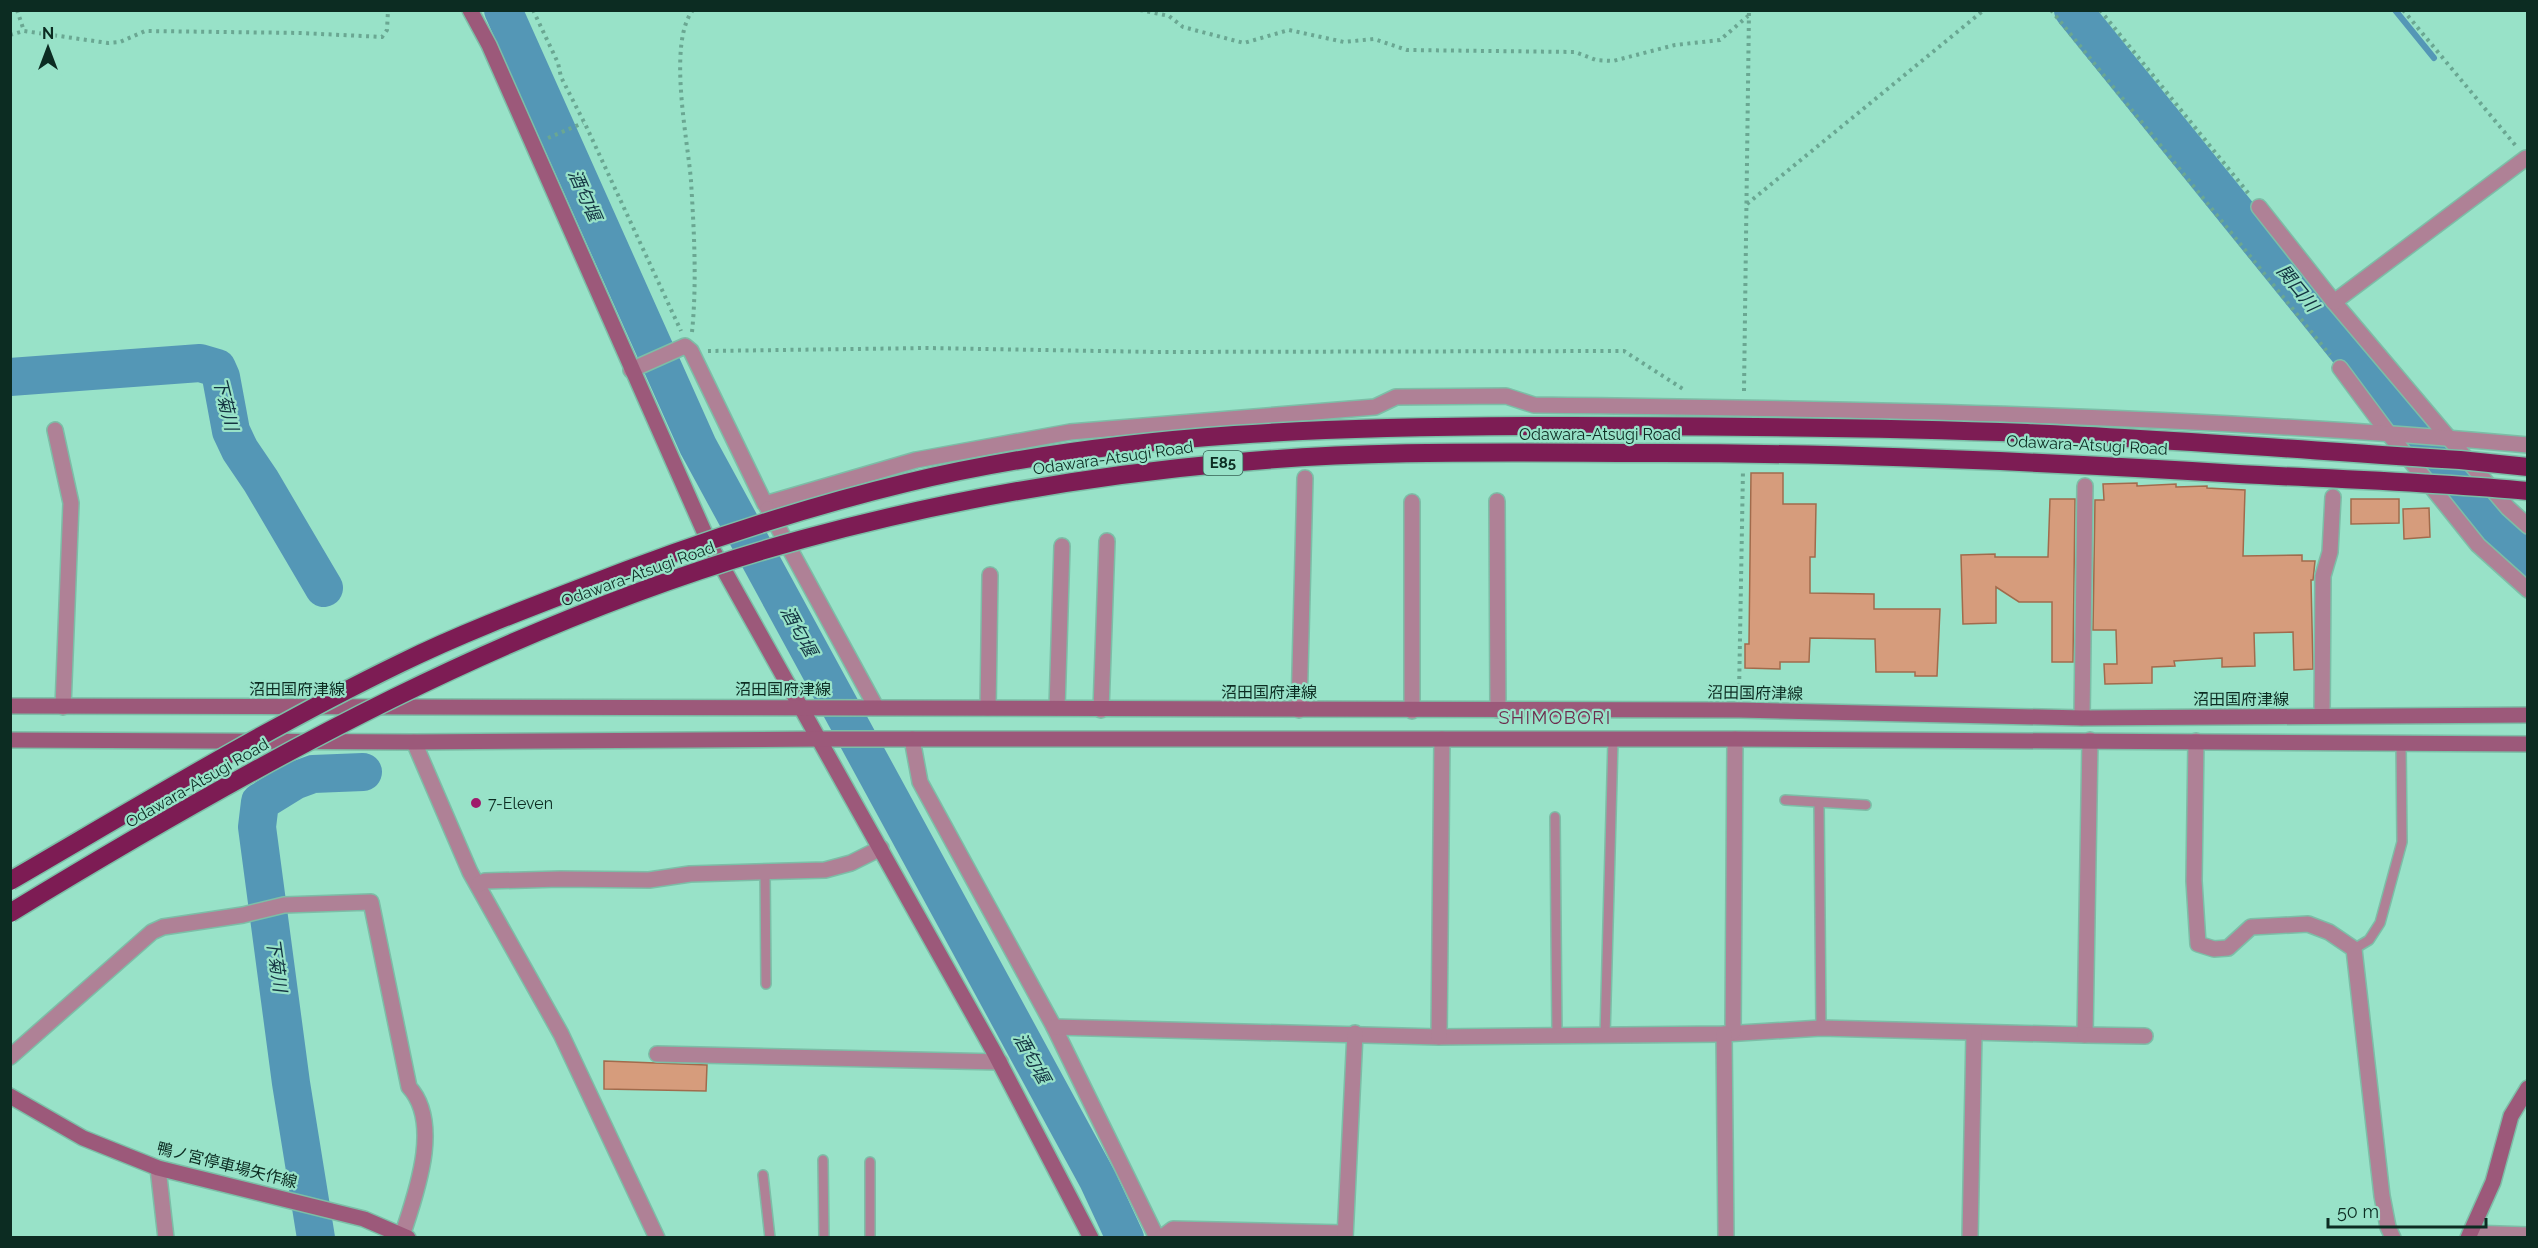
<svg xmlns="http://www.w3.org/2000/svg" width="2538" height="1248" font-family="Raleway,'Noto Sans JP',sans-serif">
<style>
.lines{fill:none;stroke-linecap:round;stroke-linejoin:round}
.stream{stroke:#5497b6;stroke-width:6}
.river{stroke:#5497b6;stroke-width:38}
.building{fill:#d69c7c;stroke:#a16b4c;stroke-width:1.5}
.lane-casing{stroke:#7cbea7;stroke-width:12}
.street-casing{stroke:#7cbea7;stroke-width:18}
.secondary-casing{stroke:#7cbea7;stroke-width:18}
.path{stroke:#6aa792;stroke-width:4;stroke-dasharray:3 4.5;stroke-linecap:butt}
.lane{stroke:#af8196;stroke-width:9}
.street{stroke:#af8196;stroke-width:15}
.secondary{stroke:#9c597a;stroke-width:15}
.highway-bridge-casing{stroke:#7cbea7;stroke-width:21;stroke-linecap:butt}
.highway-bridge{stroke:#7d1c54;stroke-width:18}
.poi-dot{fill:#9f1b6b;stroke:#98e2c8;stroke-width:2}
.labels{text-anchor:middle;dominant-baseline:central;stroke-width:4.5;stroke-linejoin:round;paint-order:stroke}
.shield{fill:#98e2c8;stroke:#366354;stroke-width:1.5}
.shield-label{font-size:15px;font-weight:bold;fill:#0c2c22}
.street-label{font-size:16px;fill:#0c2c22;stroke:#98e2c8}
.poi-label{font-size:16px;fill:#0c2c22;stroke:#98e2c8;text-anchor:start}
.water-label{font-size:18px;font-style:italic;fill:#133341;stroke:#98e2c8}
.neighbourhood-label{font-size:18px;letter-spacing:1.5px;fill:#6c2c4e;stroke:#98e2c8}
</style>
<rect width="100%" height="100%" fill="#98e2c8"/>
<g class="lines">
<path class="stream" d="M 2395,10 L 2434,58"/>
<g class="river">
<path d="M 503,10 L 698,446 L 1098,1180 L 1125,1238"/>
<path d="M 2073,10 L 2492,529 L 2528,561"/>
<path d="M 10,377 L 200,363 L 217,368 L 221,377 L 231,431 L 240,450 L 261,481 L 324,588"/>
<path d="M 316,1238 L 291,1083 L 257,827 L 260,802 L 294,781 L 313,774 L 363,772"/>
</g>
</g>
<g class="building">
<path d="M 1751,473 L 1783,473 L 1783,504 L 1816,504 L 1815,557 L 1810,557 L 1810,593 L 1874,594 L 1874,609 L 1940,609 L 1937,676 L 1915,676 L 1915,672 L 1876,672 L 1875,639 L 1810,638 L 1809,662 L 1780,662 L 1780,669 L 1745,668 L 1745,644 L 1749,644 Z"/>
<path d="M 2137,483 L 2137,486 L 2176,484 L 2176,487 L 2207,486 L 2207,488 L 2245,490 L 2243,556 L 2302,555 L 2302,561 L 2315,561 L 2313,580 L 2311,580 L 2313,669 L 2294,670 L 2293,632 L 2254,633 L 2255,666 L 2222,667 L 2222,658 L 2174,661 L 2175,666 L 2152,667 L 2152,683 L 2105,684 L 2104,664 L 2117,664 L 2116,630 L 2093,630 L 2095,500 L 2104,500 L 2103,484 Z"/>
<path d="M 2050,499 L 2075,499 L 2073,662 L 2052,662 L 2052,602 L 2019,602 L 1996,587 L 1996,623 L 1963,624 L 1961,555 L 1995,554 L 1995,557 L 2048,557 Z"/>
<path d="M 2351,499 L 2399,499 L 2399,523 L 2351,524 Z"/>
<path d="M 2429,508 L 2430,537 L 2404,539 L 2403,509 Z"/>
<path d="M 604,1061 L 707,1065 L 706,1091 L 604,1089 Z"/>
</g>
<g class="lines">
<g class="lane-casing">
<g id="lane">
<path d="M 1785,800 L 1866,805"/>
<path d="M 1819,803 L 1821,1028"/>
<path d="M 1555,817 L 1557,1037"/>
<path d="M 765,872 L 766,984"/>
<path d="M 2354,949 L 2369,940 L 2380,923 L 2402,842 L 2401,743"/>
<path d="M 1605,1036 L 1613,740"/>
<path d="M 823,1160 L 824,1238"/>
<path d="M 870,1162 L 870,1238"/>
<path d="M 763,1175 L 770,1238"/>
</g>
</g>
<g class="street-casing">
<g id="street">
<path d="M 2259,207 L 2334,302 L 2508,508 L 2528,526"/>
<path d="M 2334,302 L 2526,158"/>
<path d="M 2340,368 L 2389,434 L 2478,545 L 2528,590"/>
<path d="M 631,370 L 685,346 L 691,351 L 765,504 L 916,460 L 1070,432 L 1375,407 L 1396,397 L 1506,396 L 1534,405 C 1865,409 2197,415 2528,445"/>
<path d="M 55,430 L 71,503 L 63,707"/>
<path d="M 1497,501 L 1498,710"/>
<path d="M 1412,502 L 1412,711"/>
<path d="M 768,509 L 876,707"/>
<path d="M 988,708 L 990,575"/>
<path d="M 1057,708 L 1062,546"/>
<path d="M 1101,710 L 1107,541"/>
<path d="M 1299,710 L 1305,478"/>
<path d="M 2322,716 L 2323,576 L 2330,552 L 2333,497"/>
<path d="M 2082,718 L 2085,486"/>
<path d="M 912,739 L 920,782 L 1054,1027 L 1157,1238"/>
<path d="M 2196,741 L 2194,881 L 2198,944 L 2214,949 L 2228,948 L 2251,927 L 2308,924 L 2329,932 L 2354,949 L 2382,1196 L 2388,1227 L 2393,1238"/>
<path d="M 414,742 L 470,872 L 561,1034 L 657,1238"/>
<path d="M 479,884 L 485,881 L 560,879 L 649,880 L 690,874 L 825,870 L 851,863 L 881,848"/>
<path d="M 1054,1027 L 1439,1037 L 1724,1034 L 1821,1028 L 2085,1035 L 2090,740"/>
<path d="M 1733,1032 L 1735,739"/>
<path d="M 1724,1034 L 1726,1238"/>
<path d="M 2085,1035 L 2145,1036"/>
<path d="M 1439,1037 L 1442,739"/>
<path d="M 657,1054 L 1000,1062"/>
<path d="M 10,1057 L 152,932 L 163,927 L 243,915 L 284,905 L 371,902 L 409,1087 C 442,1123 416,1193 403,1233"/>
<path d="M 158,1168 L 166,1238"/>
<path d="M 2470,1233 L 2528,1235"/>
<path d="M 1161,1238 L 1173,1229 L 1345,1233"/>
<path d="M 1345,1238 L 1355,1033"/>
<path d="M 1970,1238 L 1974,1033"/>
</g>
</g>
<g class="secondary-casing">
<g id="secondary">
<path d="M 470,10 L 489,45 L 710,545 L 994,1052 L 1091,1238"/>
<path d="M 10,706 L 1739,710 L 2082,718 L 2528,715"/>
<path d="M 10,740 L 414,742 L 817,739 L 1735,739 L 2528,744"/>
<path d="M 10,1096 L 83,1138 L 158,1168 L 364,1219 L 408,1238"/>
<path d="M 2468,1238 L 2493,1182 L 2511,1116 L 2528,1088"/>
</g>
</g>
<g class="path">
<path d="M 17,10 L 24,31 L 108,43 L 120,42 L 145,31 L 301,33 L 382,37 L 387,30 L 388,10"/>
<path d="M 533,10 L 558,63 L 561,77 L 587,128 L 681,331"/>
<path d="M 702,10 L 1074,10"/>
<path d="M 1140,10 L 1169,16 L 1183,27 L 1244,43 L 1289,30 L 1344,42 L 1374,39 L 1407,50 L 1575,52 L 1596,60 L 1613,61 L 1675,45 L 1720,40 L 1748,16"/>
<path d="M 2051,10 L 2330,355"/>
<path d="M 2100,10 L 2249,194"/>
<path d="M 2403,10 L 2516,146"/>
<path d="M 10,35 L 24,31"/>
<path d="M 548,138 L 583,123"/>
<path d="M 1747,204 L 1984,10"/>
<path d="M 692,332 C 697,283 694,230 691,181 C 688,141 667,43 693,10"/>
<path d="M 708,351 L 927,348 L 1157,352 L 1624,351 L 1683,389"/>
<path d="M 1744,391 L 1749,10"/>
<path d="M 1739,694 L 1743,470"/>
</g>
<use href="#lane" class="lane"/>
<use href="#street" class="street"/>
<use href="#secondary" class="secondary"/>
<g class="highway-bridge-casing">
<g id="highway-bridge">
<path d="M 10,881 C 139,806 267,728 401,663 C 458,635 518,612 578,589 C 685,547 794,510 906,483 C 1122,431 1346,426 1567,426 C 1720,426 1873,427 2027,433 C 2171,439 2316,451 2460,460 L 2528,467"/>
<path d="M 10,913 C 259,761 520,616 803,539 C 942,501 1085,476 1229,463 C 1373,449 1518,453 1662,453 C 1855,453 2047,462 2239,474 C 2335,479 2432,482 2528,491"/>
</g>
</g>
<use href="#highway-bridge" class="highway-bridge"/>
</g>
<circle class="poi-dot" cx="476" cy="803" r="6"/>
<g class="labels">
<rect class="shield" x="1203.5" y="451" width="39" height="24" rx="4.5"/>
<g class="shield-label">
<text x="1223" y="463">E85</text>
</g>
<g class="street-label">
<text x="1600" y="434">Odawara-Atsugi Road</text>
<text transform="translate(2087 445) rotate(3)">Odawara-Atsugi Road</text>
<text transform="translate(1113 458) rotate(-8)">Odawara-Atsugi Road</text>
<text transform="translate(638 574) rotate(-20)">Odawara-Atsugi Road</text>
<text x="297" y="689">沼田国府津線</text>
<text x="783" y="689">沼田国府津線</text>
<text x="1269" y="692">沼田国府津線</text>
<text transform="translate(1755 693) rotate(1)">沼田国府津線</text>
<text x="2241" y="699">沼田国府津線</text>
<text transform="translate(197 783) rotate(-30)">Odawara-Atsugi Road</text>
<text transform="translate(227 1165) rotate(14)">鴨ノ宮停車場矢作線</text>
</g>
<g class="poi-label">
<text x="488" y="803">7-Eleven</text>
</g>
<g class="water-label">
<text transform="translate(585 195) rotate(66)">酒匂堰</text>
<text transform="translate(2298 288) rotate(51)">関口川</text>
<text transform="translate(226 404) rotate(76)">下菊川</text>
<text transform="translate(799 631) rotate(61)">酒匂堰</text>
<text transform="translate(277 965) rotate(82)">下菊川</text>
<text transform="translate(1032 1058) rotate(61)">酒匂堰</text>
</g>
<g class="neighbourhood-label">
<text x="1555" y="717">SHIMOBORI</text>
</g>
</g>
<rect width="2538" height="1248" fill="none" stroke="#0c2c22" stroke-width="24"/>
<g transform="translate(48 48)" stroke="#98e2c8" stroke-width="4.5" paint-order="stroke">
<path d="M0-4.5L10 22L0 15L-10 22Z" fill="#0c2c22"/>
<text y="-9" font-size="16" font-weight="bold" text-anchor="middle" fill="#0c2c22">N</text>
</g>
<path d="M2328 1218v9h158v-9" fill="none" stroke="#0c2c22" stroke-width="3"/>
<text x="2337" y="1218" font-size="18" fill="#0c2c22" stroke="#98e2c8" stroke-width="4.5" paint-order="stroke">50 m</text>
</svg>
